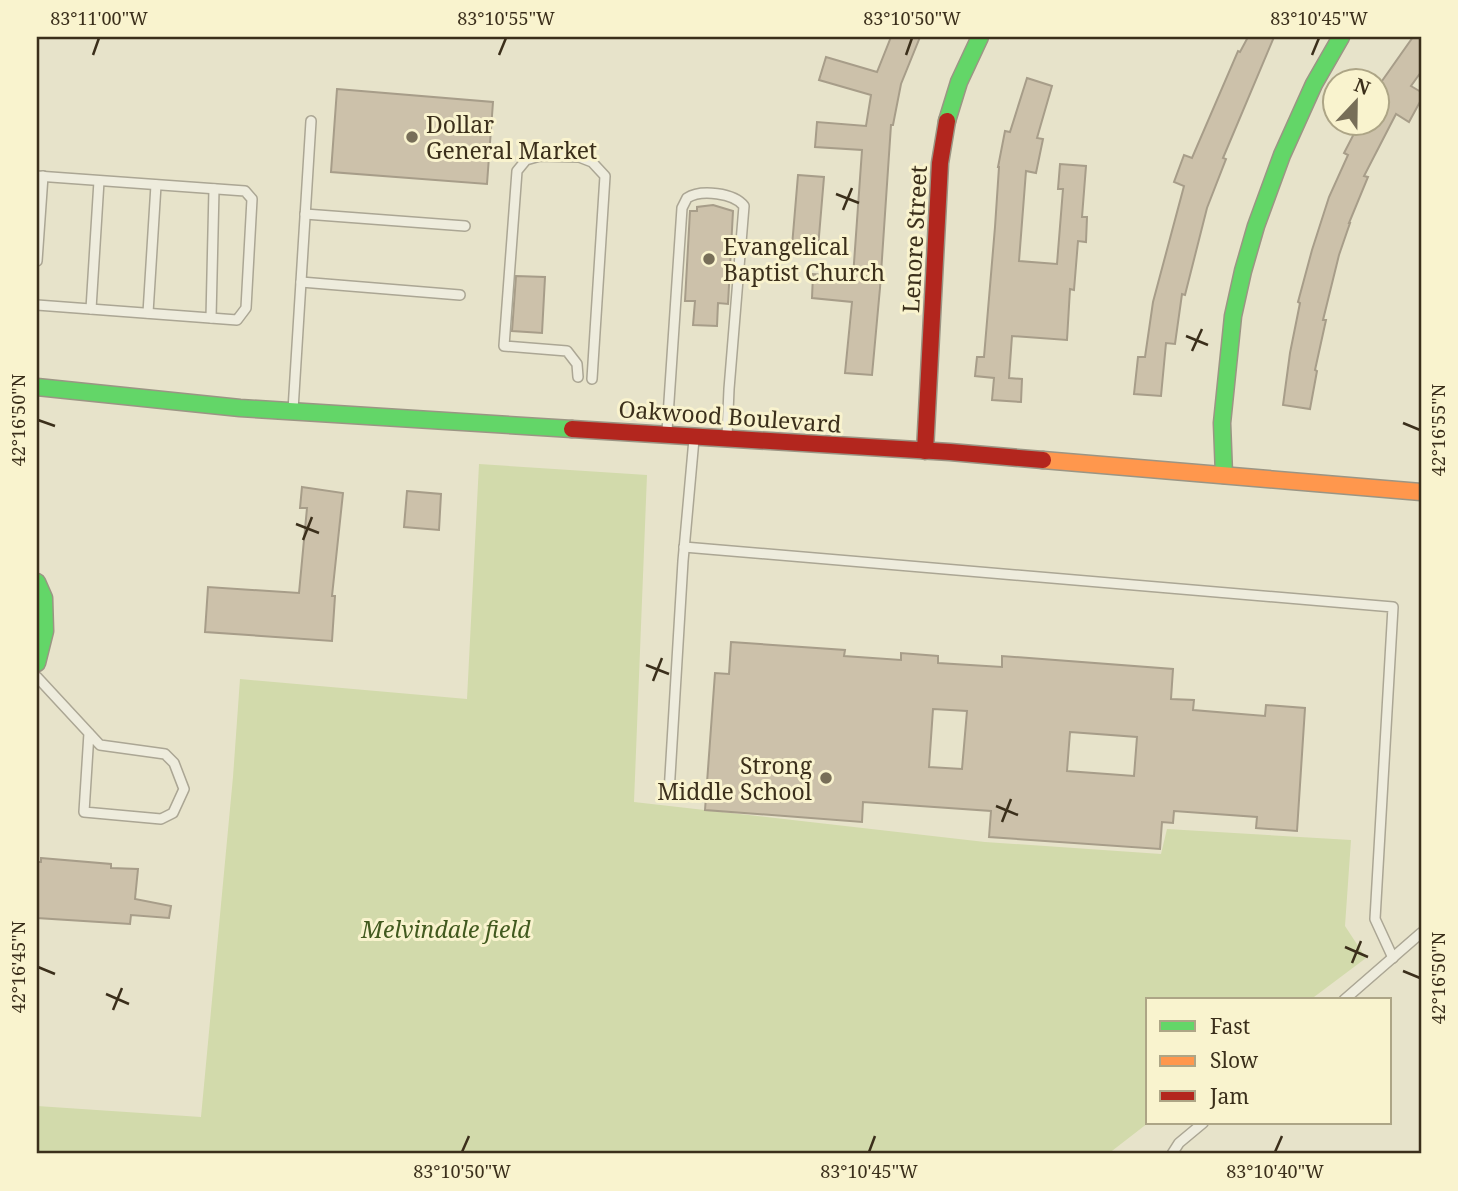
<svg xmlns="http://www.w3.org/2000/svg" width="1458" height="1191" font-family="'Noto Serif',serif">
<style>
.green{fill:#d2daab}
.building{fill:#ccc1aa;stroke:#a79d89;stroke-width:2;fill-rule:evenodd}
.lines{fill:none;stroke-linecap:round;stroke-linejoin:round}
.lane-casing{stroke:#aba694;stroke-width:12}
.fast-casing{stroke:#9b9584;stroke-width:19}
.slow-casing{stroke:#9b9584;stroke-width:19}
.jam-casing{stroke:#9b9584;stroke-width:19}
.lane{stroke:#eeecdd;stroke-width:9}
.fast{stroke:#63d668;stroke-width:16}
.slow{stroke:#ff974d;stroke-width:16}
.jam{stroke:#b3261e;stroke-width:16}
.ticks{fill:none;stroke:#3b2f1b;stroke-width:2.5}
.poi-dot{fill:#776e58;stroke:#f9f3ce;stroke-width:2.5}
.labels{text-anchor:middle;dominant-baseline:central;stroke-width:6;stroke-linejoin:round;paint-order:stroke}
.poi-label{font-size:23px;fill:#3b2f1b;stroke:#f9f3ce;text-anchor:start}
.street-label{font-size:23px;fill:#3b2f1b;stroke:#f9f3ce}
.park-label{font-size:23px;font-style:italic;fill:#425a1f;stroke:#f9f3ce}
.neatline{fill:none;stroke:#3b2f1b;stroke-width:2.5}
.ticks-label{font-size:18px;text-anchor:middle;fill:#3b2f1b}
</style>
<rect width="100%" height="100%" fill="#e7e3ca"/>
<path class="green" d="M 479,464 L 647,475 L 634,802 L 985,842 L 1161,854 L 1167,829 L 1351,840 L 1345,926 L 1366,958 L 1310,1000 L 1148,1000 L 1148,1123 L 1108,1154 L 37,1154 L 37,1106 L 201,1117 L 233,777 L 240,679 L 467,699 Z"/>
<g class="building">
<path d="M 891,37 L 920,37 L 901,84 L 893,125 L 891,125 L 880,288 L 872,375 L 845,373 L 852,302 L 812,298 L 813,274 L 853,277 L 862,150 L 815,147 L 817,122 L 866,126 L 871,95 L 819,80 L 826,57 L 877,72 Z"/>
<path d="M 1248,37 L 1274,37 L 1223,158 L 1226,159 L 1207,208 L 1185,295 L 1182,294 L 1175,344 L 1166,343 L 1161,396 L 1134,394 L 1138,357 L 1145,357 L 1153,302 L 1184,186 L 1174,182 L 1184,155 L 1192,158 L 1238,51 L 1240,52 Z"/>
<path d="M 1413,37 L 1421,37 L 1421,72 L 1411,86 L 1421,92 L 1421,100 L 1409,122 L 1396,114 L 1364,176 L 1368,177 L 1349,223 L 1350,223 L 1339,255 L 1323,320 L 1326,320 L 1315,370 L 1317,371 L 1310,409 L 1283,405 L 1290,353 L 1300,303 L 1298,302 L 1312,250 L 1329,197 L 1348,155 L 1344,153 L 1360,122 L 1377,122 L 1377,88 Z"/>
<path d="M 1027,78 L 1052,86 L 1037,138 L 1043,139 L 1036,173 L 1026,171 L 1019,261 L 1057,264 L 1063,189 L 1058,189 L 1060,164 L 1086,166 L 1082,217 L 1087,217 L 1086,242 L 1078,241 L 1074,290 L 1070,289 L 1067,340 L 1012,336 L 1009,378 L 1022,379 L 1021,402 L 992,400 L 994,378 L 975,376 L 977,357 L 984,357 L 995,227 L 999,167 L 998,167 L 1005,131 L 1010,132 Z"/>
<path d="M 337,89 L 493,102 L 487,184 L 331,172 Z"/>
<path d="M 798,175 L 824,177 L 818,248 L 792,246 Z"/>
<path d="M 713,205 L 733,211 L 728,304 L 718,303 L 717,326 L 693,325 L 695,301 L 685,301 L 690,211 L 697,211 L 697,207 Z"/>
<path d="M 516,276 L 545,277 L 542,333 L 512,331 Z"/>
<path d="M 302,487 L 343,493 L 332,596 L 335,596 L 332,641 L 205,632 L 208,587 L 299,593 L 307,508 L 300,508 Z"/>
<path d="M 407,491 L 441,494 L 439,530 L 404,527 Z"/>
<path d="M 731,642 L 845,650 L 844,656 L 901,660 L 901,653 L 938,656 L 938,663 L 1002,667 L 1002,656 L 1173,669 L 1171,699 L 1194,700 L 1193,710 L 1265,716 L 1266,705 L 1305,708 L 1297,831 L 1256,828 L 1257,817 L 1174,811 L 1173,823 L 1162,822 L 1160,849 L 989,837 L 991,811 L 863,802 L 862,822 L 705,810 L 715,673 L 729,674 ZM 933,709 L 967,711 L 962,769 L 929,767 ZM 1070,732 L 1137,737 L 1134,776 L 1067,771 Z"/>
<path d="M 41,858 L 111,864 L 111,868 L 138,869 L 135,899 L 171,906 L 169,918 L 131,915 L 130,924 L 37,918 L 37,862 L 41,862 Z"/>
</g>
<g class="lines">
<g class="lane-casing">
<g id="lane">
<path d="M 37,176 L 245,191 L 252,199 L 246,308 L 237,320 L 37,305"/>
<path d="M 305,214 L 465,226"/>
<path d="M 37,261 L 43,176"/>
<path d="M 301,282 L 460,295"/>
<path d="M 91,309 L 99,181"/>
<path d="M 148,313 L 156,185"/>
<path d="M 211,318 L 214,189"/>
<path d="M 578,377 L 577,364 L 567,351 L 504,346 L 517,171 L 526,160 L 540,156 L 579,157 L 592,162 L 605,176 L 592,379"/>
<path d="M 293,410 L 311,121"/>
<path d="M 667,431 L 682,208 L 687,198 C 701,189 734,193 744,206 L 729,389 L 727,436"/>
<path d="M 684,547 L 1393,607 L 1375,919 L 1393,958"/>
<path d="M 37,677 L 100,745 L 165,754 L 174,763 L 184,789 L 173,813 L 161,819 L 84,812 L 89,733"/>
<path d="M 669,793 L 683,561 L 694,439"/>
<path d="M 1344,1000 L 1421,933"/>
<path d="M 1172,1154 L 1179,1143 L 1203,1123"/>
</g>
</g>
<g class="fast-casing">
<g id="fast">
<path d="M 947,121 L 959,82 L 980,37"/>
<path d="M 37,387 L 240,408 L 572,429"/>
<path d="M 1224,475 L 1222,423 L 1233,316 L 1243,271 L 1256,226 L 1282,155 L 1314,84 L 1341,37"/>
<path d="M 37,582 L 44,598 L 45,631 L 37,663"/>
</g>
</g>
<g class="slow-casing">
<path id="slow" d="M 1043,460 L 1421,492"/>
</g>
<g class="jam-casing">
<g id="jam">
<path d="M 572,429 L 950,452 L 1043,460"/>
<path d="M 925,451 L 940,163 L 947,121"/>
</g>
</g>
<use href="#lane" class="lane"/>
<use href="#fast" class="fast"/>
<use href="#slow" class="slow"/>
<use href="#jam" class="jam"/>
</g>
<path class="ticks" d="M 93,55 L 99,38M 499,55 L 506,38M 906,55 L 912,38M 1312,55 L 1319,38M 836,194 L 859,203M 843,210 L 852,188M 1186,336 L 1208,345M 1192,351 L 1202,329M 38,420 L 55,426M 1403,423 L 1420,430M 296,524 L 319,533M 303,540 L 312,517M 646,665 L 669,674M 653,681 L 662,658M 996,806 L 1018,815M 1002,822 L 1011,799M 1345,947 L 1368,957M 1352,963 L 1361,941M 38,967 L 55,974M 1403,971 L 1420,978M 106,994 L 129,1004M 113,1010 L 122,988M 462,1152 L 469,1136M 869,1152 L 875,1136M 1275,1152 L 1282,1136"/>
<g class="poi-dot">
<circle cx="412" cy="137" r="7"/>
<circle cx="709" cy="259" r="7"/>
<circle cx="826" cy="778" r="7"/>
</g>
<g class="labels">
<g class="poi-label">
<text x="426" y="124">Dollar<tspan x="426" dy="26">General Market</tspan></text>
<text x="723" y="246">Evangelical<tspan x="723" dy="26">Baptist Church</tspan></text>
<text x="812" y="765" text-anchor="end">Strong<tspan x="812" dy="26">Middle School</tspan></text>
</g>
<g class="street-label">
<text transform="translate(914 239) rotate(-87)">Lenore Street</text>
<text transform="translate(730 416) rotate(4)">Oakwood Boulevard</text>
</g>
<g class="park-label">
<text x="446" y="929">Melvindale field</text>
</g>
</g>
<rect width="1458" height="1191" fill="none" stroke="#f9f3ce" stroke-width="77"/>
<rect x="1146" y="998" width="245" height="126" fill="#f9f3ce" stroke="#ada586" stroke-width="2"/>
<rect x="1160" y="1021" width="35" height="10" fill="#63d668" stroke="#ada586" stroke-width="2"/>
<text x="1210" y="1034" font-size="21" fill="#3b2f1b">Fast</text>
<rect x="1160" y="1056" width="35" height="10" fill="#ff974d" stroke="#ada586" stroke-width="2"/>
<text x="1210" y="1068" font-size="21" fill="#3b2f1b">Slow</text>
<rect x="1160" y="1091" width="35" height="10" fill="#b3261e" stroke="#ada586" stroke-width="2"/>
<text x="1210" y="1104" font-size="21" fill="#3b2f1b">Jam</text>
<g transform="translate(1356 102) rotate(22)"><circle r="33" fill="#f9f3ce" stroke="#ada586" stroke-width="2"/>
<path d="M0-5L12 26L0 18L-12 26Z" fill="#776e58"/>
<text y="-10" font-size="19" font-weight="bold" text-anchor="middle" fill="#3b2f1b">N</text>
</g>
<rect x="38" y="38" width="1382" height="1114" class="neatline"/>
<g class="ticks-label">
<text x="99" y="25">83°11'00"W</text>
<text x="506" y="25">83°10'55"W</text>
<text x="912" y="25">83°10'50"W</text>
<text x="1319" y="25">83°10'45"W</text>
<text transform="translate(19 420) rotate(-90)" y="6">42°16'50"N</text>
<text transform="translate(1439 430) rotate(-90)" y="6">42°16'55"N</text>
<text transform="translate(19 967) rotate(-90)" y="6">42°16'45"N</text>
<text transform="translate(1439 978) rotate(-90)" y="6">42°16'50"N</text>
<text x="462" y="1178">83°10'50"W</text>
<text x="869" y="1178">83°10'45"W</text>
<text x="1275" y="1178">83°10'40"W</text>
</g>
</svg>
